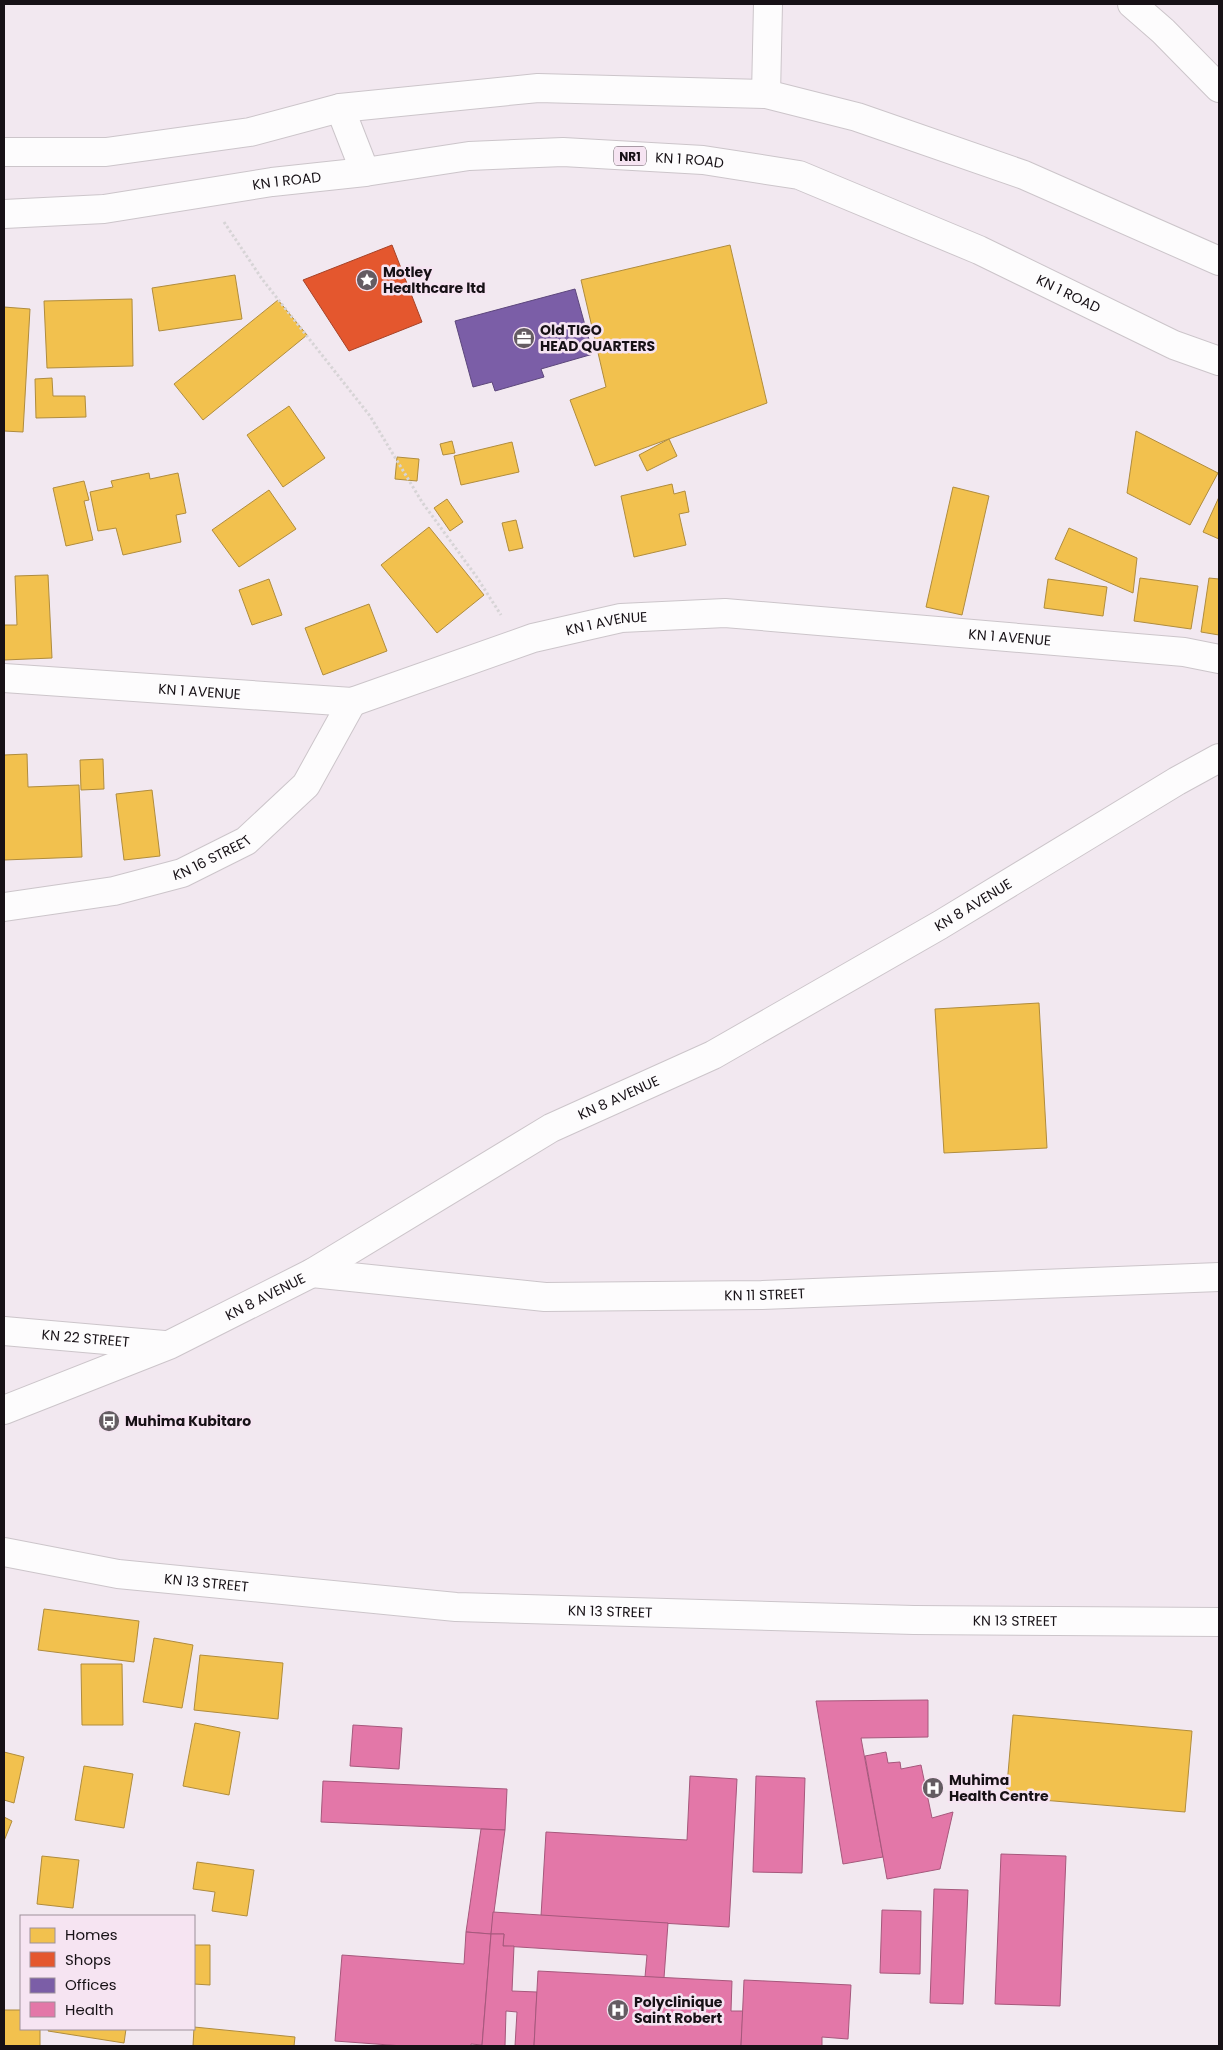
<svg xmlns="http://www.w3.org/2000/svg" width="1223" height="2050" font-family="Poppins,sans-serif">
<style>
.homes{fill:#f2c14e;stroke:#b08c3d}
.shops{fill:#e4572e;stroke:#a64227}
.offices{fill:#7b5ea7;stroke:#5d477c}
.health{fill:#e377a8;stroke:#a6587c}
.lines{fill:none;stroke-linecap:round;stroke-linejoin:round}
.street-casing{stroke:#ccc5ca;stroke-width:30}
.secondary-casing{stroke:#ccc5ca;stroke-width:30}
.highway-casing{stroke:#ccc5ca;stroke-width:30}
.path{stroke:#d7d4d6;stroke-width:3;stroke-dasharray:2.5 2.5;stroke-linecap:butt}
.street{stroke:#fdfcfd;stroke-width:28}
.secondary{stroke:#fdfcfd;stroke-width:28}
.highway{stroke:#fdfcfd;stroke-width:28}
.labels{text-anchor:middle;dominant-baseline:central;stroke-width:5;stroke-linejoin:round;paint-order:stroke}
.shield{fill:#f6e4f2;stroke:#5a5058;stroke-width:1}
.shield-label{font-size:12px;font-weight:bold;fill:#171116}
.street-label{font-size:14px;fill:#171116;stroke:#f6e4f2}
.poi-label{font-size:14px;font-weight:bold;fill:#171116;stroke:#f6e4f2;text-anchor:start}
</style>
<rect width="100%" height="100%" fill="#f2e8f0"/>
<g class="homes">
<path d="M 730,245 L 767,403 L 595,466 L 570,400 L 606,387 L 581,280 Z"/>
<path d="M 235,275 L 242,319 L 159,331 L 152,288 Z"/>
<path d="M 132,299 L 133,366 L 47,368 L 44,301 Z"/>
<path d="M 278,300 L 307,335 L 203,420 L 174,384 Z"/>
<path d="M 4,307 L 30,309 L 23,432 L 4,431 Z"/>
<path d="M 52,378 L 53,396 L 85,396 L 86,417 L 36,418 L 35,379 Z"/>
<path d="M 289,406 L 325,458 L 283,487 L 247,435 Z"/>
<path d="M 1136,431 L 1218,473 L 1190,525 L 1127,493 Z"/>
<path d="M 669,439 L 677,456 L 647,471 L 639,455 Z"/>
<path d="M 452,441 L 455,453 L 443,455 L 440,444 Z"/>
<path d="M 512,442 L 519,472 L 461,485 L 454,456 Z"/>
<path d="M 397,457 L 419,459 L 417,481 L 395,479 Z"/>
<path d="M 149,473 L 150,479 L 178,473 L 186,513 L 176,515 L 181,542 L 123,555 L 116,528 L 98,531 L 90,492 L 113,487 L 111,481 Z"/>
<path d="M 84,481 L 89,500 L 84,501 L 93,540 L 66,546 L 53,488 Z"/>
<path d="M 672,484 L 674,494 L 685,491 L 689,512 L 679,514 L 686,545 L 634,557 L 621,496 Z"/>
<path d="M 953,487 L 989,496 L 962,615 L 926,607 Z"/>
<path d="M 269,490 L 296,529 L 239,567 L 212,530 Z"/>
<path d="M 1219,497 L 1219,539 L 1203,532 Z"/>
<path d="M 447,499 L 463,522 L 450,531 L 434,508 Z"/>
<path d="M 516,520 L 523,548 L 509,551 L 502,523 Z"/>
<path d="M 429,527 L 484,595 L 437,633 L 381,565 Z"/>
<path d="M 1069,528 L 1137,558 L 1133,593 L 1055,559 Z"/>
<path d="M 48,575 L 52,658 L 4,660 L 4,625 L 17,625 L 15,576 Z"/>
<path d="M 1140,578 L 1198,586 L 1191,629 L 1134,621 Z"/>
<path d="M 1209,578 L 1219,579 L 1219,635 L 1201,632 Z"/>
<path d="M 269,579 L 282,615 L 252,625 L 239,590 Z"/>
<path d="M 1048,579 L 1107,587 L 1103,616 L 1044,608 Z"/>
<path d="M 369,604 L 387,651 L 323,675 L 305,628 Z"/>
<path d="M 27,754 L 28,787 L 79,785 L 82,857 L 4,860 L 4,755 Z"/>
<path d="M 103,759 L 104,789 L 81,790 L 80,760 Z"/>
<path d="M 152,790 L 160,856 L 124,860 L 116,794 Z"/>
<path d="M 1039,1003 L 1047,1148 L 944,1153 L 935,1009 Z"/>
<path d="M 44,1609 L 139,1621 L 134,1662 L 38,1650 Z"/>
<path d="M 154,1638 L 193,1645 L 182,1708 L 143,1702 Z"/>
<path d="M 200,1655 L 283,1663 L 278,1719 L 194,1710 Z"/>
<path d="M 81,1664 L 122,1664 L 123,1725 L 82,1725 Z"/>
<path d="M 1013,1715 L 1192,1731 L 1185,1812 L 1006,1797 Z"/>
<path d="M 195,1723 L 240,1732 L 229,1795 L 183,1786 Z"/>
<path d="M 4,1752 L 24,1757 L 14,1803 L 4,1800 Z"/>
<path d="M 84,1766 L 133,1774 L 124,1828 L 75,1820 Z"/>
<path d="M 4,1817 L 12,1821 L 4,1841 Z"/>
<path d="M 42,1856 L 79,1860 L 73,1908 L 37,1904 Z"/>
<path d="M 197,1862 L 254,1870 L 247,1916 L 212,1911 L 215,1892 L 193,1889 Z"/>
<path d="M 194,1945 L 210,1945 L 210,1985 L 194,1984 Z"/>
<path d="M 4,2010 L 21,2010 L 21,2029 L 40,2029 L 40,2046 L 4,2046 Z"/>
<path d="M 194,2027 L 295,2037 L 294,2046 L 193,2046 Z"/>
<path d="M 49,2029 L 126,2029 L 124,2043 L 48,2031 Z"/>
</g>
<path class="shops" d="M 392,245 L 422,322 L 349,351 L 303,280 Z"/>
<path class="offices" d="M 575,289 L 593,354 L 541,369 L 544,377 L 495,391 L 492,382 L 473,387 L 455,321 Z"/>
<g class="health">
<path d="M 928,1700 L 928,1737 L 861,1738 L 883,1857 L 843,1864 L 816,1701 Z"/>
<path d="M 353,1725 L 402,1728 L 399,1769 L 350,1766 Z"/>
<path d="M 886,1752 L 888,1763 L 900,1762 L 901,1769 L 921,1765 L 932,1818 L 953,1812 L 940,1869 L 887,1879 L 865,1756 Z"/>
<path d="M 690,1776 L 737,1779 L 729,1927 L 541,1916 L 546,1832 L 687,1840 Z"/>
<path d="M 756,1776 L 805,1778 L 802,1873 L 753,1872 Z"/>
<path d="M 323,1781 L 507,1789 L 505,1830 L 321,1822 Z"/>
<path d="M 481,1829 L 505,1830 L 491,1934 L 466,1932 Z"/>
<path d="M 1001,1854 L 1066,1856 L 1060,2006 L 995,2004 Z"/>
<path d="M 934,1889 L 968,1890 L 963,2004 L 930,2003 Z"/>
<path d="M 882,1910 L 921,1911 L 920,1974 L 880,1973 Z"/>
<path d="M 493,1912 L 668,1923 L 664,1978 L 645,1977 L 647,1955 L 503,1946 L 504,1934 L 491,1934 Z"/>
<path d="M 466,1932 L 491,1934 L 482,2045 L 471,2044 L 471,2046 L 403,2046 L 335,2041 L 342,1955 L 464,1964 Z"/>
<path d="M 491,1934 L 504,1934 L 503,1946 L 514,1946 L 512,1991 L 537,1992 L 534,2046 L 515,2046 L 517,2012 L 506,2011 L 505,2046 L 482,2046 Z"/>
<path d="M 538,1971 L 732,1981 L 731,2011 L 743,2011 L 741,2046 L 534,2046 Z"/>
<path d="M 744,1980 L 851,1985 L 848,2039 L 822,2037 L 822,2046 L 741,2046 Z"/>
</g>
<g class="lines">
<g class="street-casing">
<g id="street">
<path d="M 1132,4 L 1163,31 L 1219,88"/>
<path d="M 766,94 L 768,4"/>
<path id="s1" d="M 4,678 L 352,702 L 533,638 L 621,618 L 725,613 L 1184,652 L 1219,659"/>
<path id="s2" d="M 4,907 L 114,891 L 182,873 L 246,841 L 306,785 L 352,702"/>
<path id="s3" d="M 4,1552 L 118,1574 L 456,1607 L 914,1620 L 1219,1622"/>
</g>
</g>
<g class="secondary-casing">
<g id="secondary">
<path id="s4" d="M 312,1273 L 545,1297 L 762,1295 L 1219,1277"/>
<path id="s5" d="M 4,1331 L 164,1345"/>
<path id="s6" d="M 4,1410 L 169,1345 L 312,1273 L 551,1128 L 713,1055 L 940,925 L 1177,781 L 1219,758"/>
</g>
</g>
<g class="highway-casing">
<g id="highway">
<path d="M 340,108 L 365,172"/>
<path d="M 4,152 L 106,152 L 250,132 L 340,108 L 538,88 L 766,94 L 857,117 L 1024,175 L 1219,261"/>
<path id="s7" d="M 4,214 L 104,209 L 272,182 L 365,172 L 469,156 L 563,152 L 703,160 L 799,175 L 979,250 L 1174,345 L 1219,361"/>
</g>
</g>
<path class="path" d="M 224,222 L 262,279 L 370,416 L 422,502 L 476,576 L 501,615"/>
<use href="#street" class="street"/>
<use href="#secondary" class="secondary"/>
<use href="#highway" class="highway"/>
</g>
<defs>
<g id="sight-disc" transform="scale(1.125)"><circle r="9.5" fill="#645c62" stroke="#f6e4f2"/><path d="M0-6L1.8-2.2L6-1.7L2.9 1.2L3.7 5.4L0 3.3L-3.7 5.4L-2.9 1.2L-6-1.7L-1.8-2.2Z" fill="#fff"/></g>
<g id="office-disc" transform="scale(1.125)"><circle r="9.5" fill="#645c62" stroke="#f6e4f2"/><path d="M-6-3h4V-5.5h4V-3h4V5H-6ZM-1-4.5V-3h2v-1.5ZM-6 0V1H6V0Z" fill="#fff"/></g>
<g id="bus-disc" transform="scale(1.125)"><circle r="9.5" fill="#645c62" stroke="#f6e4f2"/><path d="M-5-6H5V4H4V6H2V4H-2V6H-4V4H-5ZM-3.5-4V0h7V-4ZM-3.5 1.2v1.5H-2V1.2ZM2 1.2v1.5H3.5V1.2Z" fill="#fff"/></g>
<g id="hospital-disc" transform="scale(1.125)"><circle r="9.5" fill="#645c62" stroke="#f6e4f2"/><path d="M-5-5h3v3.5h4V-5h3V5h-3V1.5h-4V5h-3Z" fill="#fff"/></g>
</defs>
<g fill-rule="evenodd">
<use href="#sight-disc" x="367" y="280"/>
<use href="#office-disc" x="524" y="338"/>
<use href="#bus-disc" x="109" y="1421"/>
<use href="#hospital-disc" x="933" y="1788"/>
<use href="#hospital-disc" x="618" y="2010"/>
</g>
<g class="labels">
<rect class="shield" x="614" y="146.5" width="32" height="19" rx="4"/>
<g class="shield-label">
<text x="630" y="156">NR1</text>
</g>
<g class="street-label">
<text stroke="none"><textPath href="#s7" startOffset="690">KN 1 ROAD</textPath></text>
<text stroke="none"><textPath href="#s7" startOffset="285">KN 1 ROAD</textPath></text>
<text stroke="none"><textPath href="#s7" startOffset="1095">KN 1 ROAD</textPath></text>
<text stroke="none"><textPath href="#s1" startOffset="616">KN 1 AVENUE</textPath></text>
<text stroke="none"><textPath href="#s1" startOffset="1021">KN 1 AVENUE</textPath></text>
<text stroke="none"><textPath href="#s1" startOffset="196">KN 1 AVENUE</textPath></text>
<text stroke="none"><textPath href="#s2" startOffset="215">KN 16 STREET</textPath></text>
<text stroke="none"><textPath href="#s6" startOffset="1095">KN 8 AVENUE</textPath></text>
<text stroke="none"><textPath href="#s6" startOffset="691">KN 8 AVENUE</textPath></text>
<text stroke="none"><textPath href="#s4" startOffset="454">KN 11 STREET</textPath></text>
<text stroke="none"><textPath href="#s6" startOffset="285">KN 8 AVENUE</textPath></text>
<text stroke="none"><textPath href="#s5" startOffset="82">KN 22 STREET</textPath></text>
<text stroke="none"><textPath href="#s3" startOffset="205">KN 13 STREET</textPath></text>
<text stroke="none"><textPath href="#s3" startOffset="610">KN 13 STREET</textPath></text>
<text stroke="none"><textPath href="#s3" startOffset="1015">KN 13 STREET</textPath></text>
</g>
<g class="poi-label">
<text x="383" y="272">Motley<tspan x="383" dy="16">Healthcare ltd</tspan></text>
<text x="540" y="330">Old TIGO<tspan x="540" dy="16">HEAD QUARTERS</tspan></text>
<text x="125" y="1421">Muhima Kubitaro</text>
<text x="949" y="1780">Muhima<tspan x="949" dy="16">Health Centre</tspan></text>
<text x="634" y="2002">Polyclinique<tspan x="634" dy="16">Saint Robert</tspan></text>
</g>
</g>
<rect width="1223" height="2050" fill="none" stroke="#171116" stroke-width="10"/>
<rect x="20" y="1915" width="175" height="115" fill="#f6e4f2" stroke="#9d909a"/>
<rect x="30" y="1928" width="25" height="15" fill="#f2c14e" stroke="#9d909a"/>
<text x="65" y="1940" font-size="15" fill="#171116">Homes</text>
<rect x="30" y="1952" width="25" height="15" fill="#e4572e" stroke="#9d909a"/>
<text x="65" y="1965" font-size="15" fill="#171116">Shops</text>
<rect x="30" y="1978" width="25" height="15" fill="#7b5ea7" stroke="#9d909a"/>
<text x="65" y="1990" font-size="15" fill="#171116">Offices</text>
<rect x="30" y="2002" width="25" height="15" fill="#e377a8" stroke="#9d909a"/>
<text x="65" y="2015" font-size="15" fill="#171116">Health</text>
</svg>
